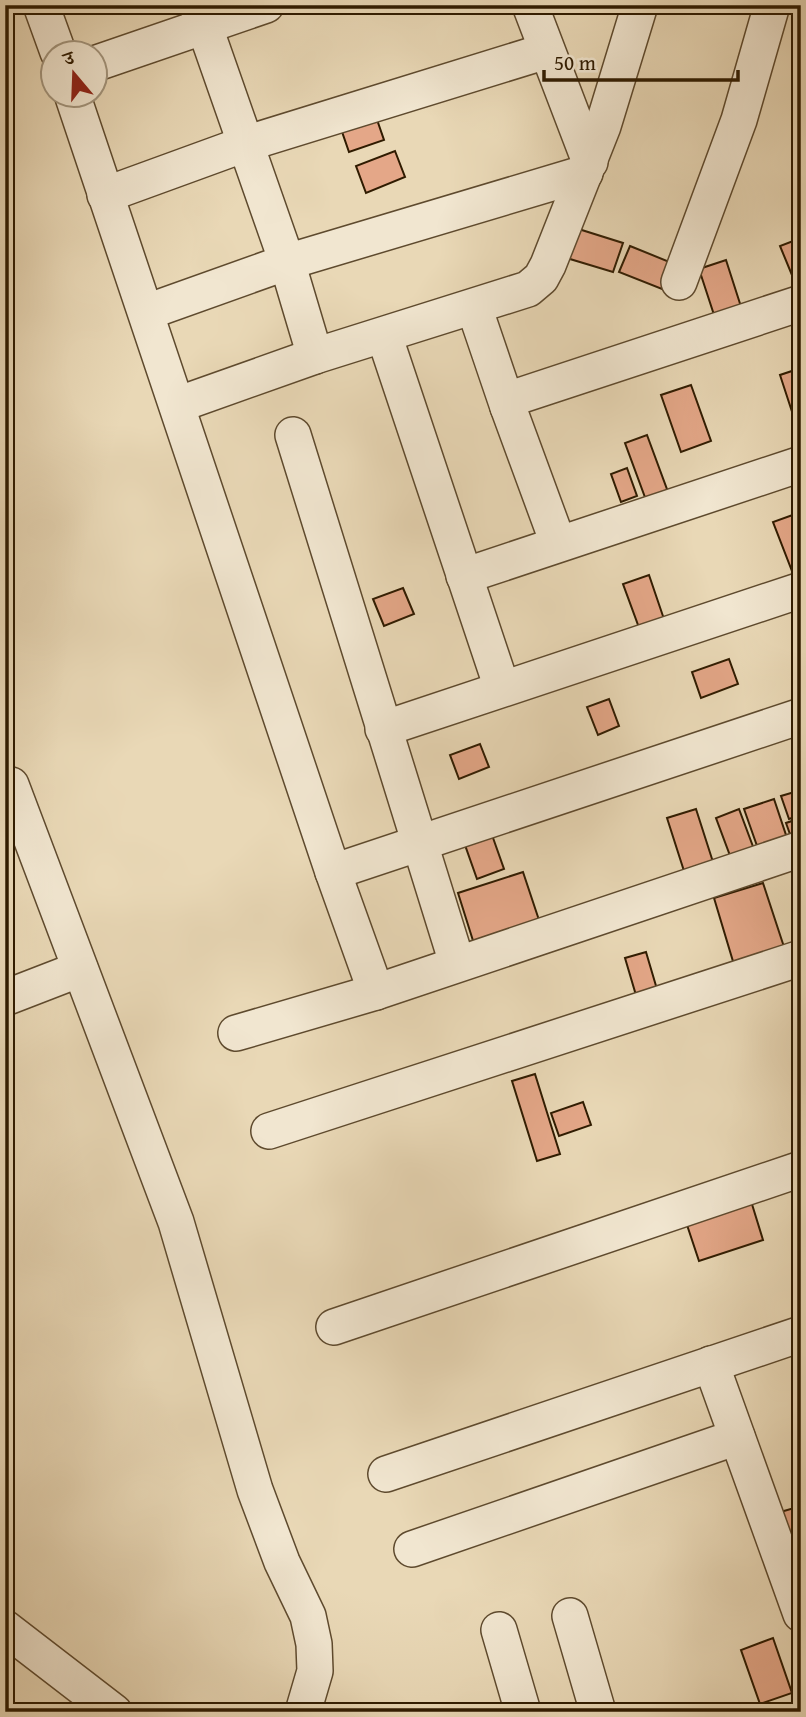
<svg xmlns="http://www.w3.org/2000/svg" width="806" height="1717" font-family="'Gentium Book Plus','Noto Serif Devanagari',serif">
<style>
.building{fill:#e4a788;stroke:#2f1b00;stroke-width:2}
.lines{fill:none;stroke-linecap:round;stroke-linejoin:round}
.minor-casing{stroke:#5e4a2e;stroke-width:38}
.minor{stroke:#f1e6d0;stroke-width:35}
</style>
<rect width="100%" height="100%" fill="#e9d8b6"/>
<filter id="stains"><feTurbulence type="fractalNoise" baseFrequency=".00286" numOctaves="4"/><feColorMatrix values="0 0 0 0 .2 0 0 0 0 .09 0 0 0 0 .02 0 0 0 .5 -.17"/></filter>
<radialGradient id="worn" r=".72"><stop offset=".6" stop-color="#630" stop-opacity="0"/><stop offset="1" stop-color="#630" stop-opacity=".3"/></radialGradient>
<g class="building">
<path d="M 374,111 L 384,140 L 349,152 L 339,123 Z"/>
<path d="M 395,151 L 405,177 L 366,193 L 356,166 Z"/>
<path d="M 569,226 L 623,243 L 613,272 L 560,256 Z"/>
<path d="M 801,238 L 801,278 L 794,280 L 780,246 Z"/>
<path d="M 630,246 L 672,263 L 662,289 L 619,272 Z"/>
<path d="M 726,260 L 744,316 L 717,324 L 699,269 Z"/>
<path d="M 801,368 L 801,429 L 798,430 L 780,375 Z"/>
<path d="M 691,385 L 711,441 L 681,452 L 661,395 Z"/>
<path d="M 647,435 L 668,492 L 646,500 L 625,443 Z"/>
<path d="M 627,468 L 637,496 L 621,502 L 611,474 Z"/>
<path d="M 801,512 L 801,568 L 792,571 L 773,522 Z"/>
<path d="M 649,575 L 666,625 L 641,633 L 623,584 Z"/>
<path d="M 403,588 L 414,614 L 384,626 L 373,599 Z"/>
<path d="M 729,659 L 738,684 L 701,698 L 692,672 Z"/>
<path d="M 609,699 L 619,726 L 598,735 L 587,707 Z"/>
<path d="M 480,744 L 489,767 L 459,779 L 450,755 Z"/>
<path d="M 801,790 L 801,815 L 789,819 L 781,796 Z"/>
<path d="M 774,799 L 791,850 L 762,860 L 744,809 Z"/>
<path d="M 696,809 L 713,862 L 684,871 L 667,818 Z"/>
<path d="M 739,809 L 758,860 L 735,869 L 716,818 Z"/>
<path d="M 801,818 L 801,834 L 791,837 L 786,823 Z"/>
<path d="M 492,835 L 504,869 L 477,879 L 465,845 Z"/>
<path d="M 523,872 L 541,926 L 475,947 L 458,893 Z"/>
<path d="M 763,883 L 786,953 L 735,968 L 714,898 Z"/>
<path d="M 646,952 L 659,996 L 638,1002 L 625,958 Z"/>
<path d="M 535,1074 L 560,1154 L 537,1161 L 512,1081 Z"/>
<path d="M 583,1102 L 591,1125 L 559,1136 L 551,1113 Z"/>
<path d="M 751,1201 L 763,1240 L 699,1261 L 686,1222 Z"/>
<path d="M 801,1506 L 801,1535 L 786,1540 L 777,1513 Z"/>
<path d="M 773,1638 L 792,1693 L 760,1704 L 741,1650 Z"/>
</g>
<g class="lines">
<g class="minor-casing">
<g id="minor">
<path d="M 41,5 L 58,52"/>
<path d="M 197,5 L 287,262 L 315,356"/>
<path d="M 530,5 L 590,162"/>
<path d="M 94,64 L 266,5"/>
<path d="M 72,94 L 333,872 L 376,992"/>
<path d="M 105,195 L 245,144 L 546,51"/>
<path d="M 679,282 L 739,120 L 772,5"/>
<path d="M 474,307 L 508,407"/>
<path d="M 147,312 L 287,262 L 585,173"/>
<path d="M 384,335 L 502,688"/>
<path d="M 177,405 L 315,356 L 528,289 L 541,278 L 548,265 L 603,126 L 640,5"/>
<path d="M 293,435 L 457,963"/>
<path d="M 558,543 L 508,407 L 513,398 L 801,303"/>
<path d="M 464,576 L 801,464"/>
<path d="M 383,729 L 801,590"/>
<path d="M 11,785 L 176,1222 L 255,1490 L 282,1562 L 308,1616 L 314,1644 L 315,1671 L 303,1712"/>
<path d="M 333,872 L 801,716"/>
<path d="M 5,998 L 80,969"/>
<path d="M 236,1033 L 376,992 L 801,849"/>
<path d="M 269,1131 L 801,958"/>
<path d="M 334,1327 L 801,1169"/>
<path d="M 711,1364 L 801,1614"/>
<path d="M 386,1474 L 801,1334"/>
<path d="M 412,1549 L 737,1437"/>
<path d="M 570,1616 L 598,1712"/>
<path d="M 5,1628 L 114,1712"/>
<path d="M 499,1630 L 523,1712"/>
</g>
</g>
<use href="#minor" class="minor"/>
</g>
<rect width="806" height="1717" fill="none" stroke="#e9d8b6" stroke-width="28"/>
<rect x="7" y="7" width="792" height="1703" fill="none" stroke="#2f1b00" stroke-width="3.5"/>
<rect x="14" y="14" width="778" height="1689" fill="none" stroke="#2f1b00" stroke-width="2"/>
<g transform="translate(74 74) rotate(341)"><circle r="33" fill="#f1e6d0" stroke="#a3957d" stroke-width="2"/>
<path d="M0-5L12 26L0 18L-12 26Z" fill="#8f2418"/>
<text y="-10" font-size="19" font-weight="bold" text-anchor="middle" fill="#2f1b00">उ</text>
</g>
<path d="M544 70v10h194v-10" fill="none" stroke="#2f1b00" stroke-width="3.5"/>
<text x="554" y="70" font-size="21" fill="#2f1b00" stroke="#f1e6d0" stroke-width="5" paint-order="stroke">50 m</text>
<rect width="100%" height="100%" filter="url(#stains)"/>
<rect width="100%" height="100%" fill="url(#worn)"/>
</svg>
